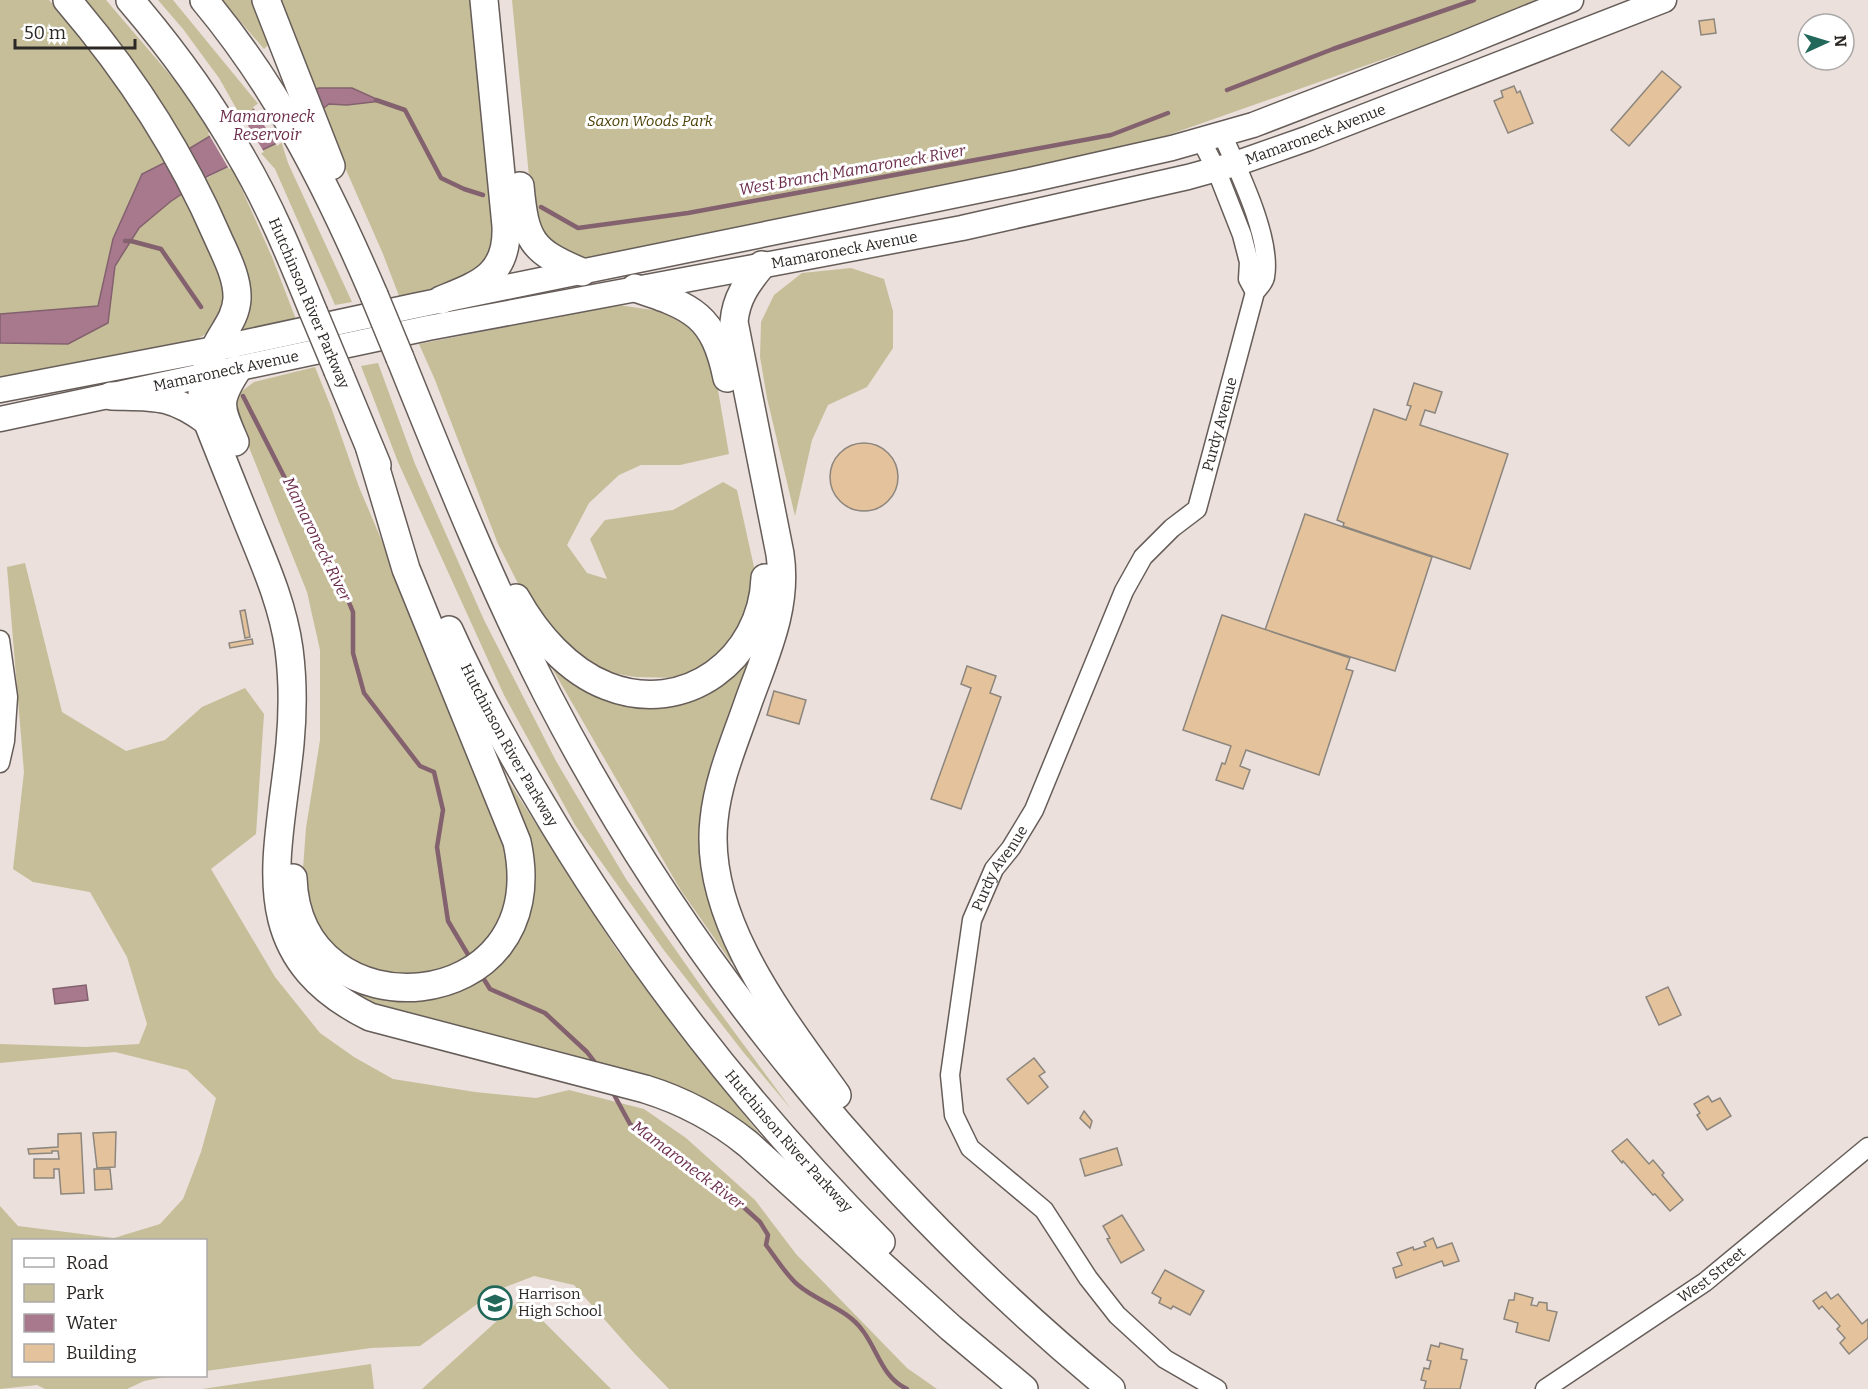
<svg xmlns="http://www.w3.org/2000/svg" width="1868" height="1389" font-family="Bitter,serif">
<style>
.green{fill:#c5be99}
.water{fill:#a8798d;stroke:#83616e;stroke-width:1.5}
.pier{fill:#ebe0db}
.lines{fill:none;stroke-linecap:round;stroke-linejoin:round}
.stream{stroke:#83616e;stroke-width:4.5}
.building{fill:#e4c39c;stroke:#8c867e;stroke-width:1.5}
.minor-casing{stroke:#665d59;stroke-width:21}
.major-casing{stroke:#665d59;stroke-width:27}
.highway-casing{stroke:#665d59;stroke-width:30}
.minor{stroke:#fff;stroke-width:18}
.major{stroke:#fff;stroke-width:24}
.highway{stroke:#fff;stroke-width:27}
.highway-bridge-casing{stroke:#665d59;stroke-width:30;stroke-linecap:butt}
.highway-bridge{stroke:#fff;stroke-width:27}
.labels{text-anchor:middle;dominant-baseline:central;stroke-width:6;stroke-linejoin:round;paint-order:stroke}
.park-label{font-size:15px;font-style:italic;fill:#4d4205;stroke:#fff}
.street-label{font-size:15px;fill:#2c2826;stroke:#fff}
.poi-label{font-size:15px;fill:#2c2826;stroke:#fff;text-anchor:start}
.water-label{font-size:16px;font-style:italic;fill:#6c2e4c;stroke:#fff}
</style>
<rect width="100%" height="100%" fill="#ebe0db"/>
<g class="green">
<path d="M 0,0 L 49,0 L 104,58 L 172,159 L 159,165 L 178,196 L 189,189 L 226,292 L 218,326 L 193,342 L 0,379 Z"/>
<path d="M 74,0 L 106,0 L 218,131 L 181,153 Z"/>
<path d="M 158,0 L 173,0 L 260,106 L 241,117 L 219,78 L 183,29 Z"/>
<path d="M 222,0 L 254,0 L 269,44 L 264,49 Z"/>
<path d="M 277,0 L 472,0 L 496,241 C 474,289 445,288 399,296 L 383,254 L 336,147 Z"/>
<path d="M 512,0 L 1544,0 L 1424,45 L 1157,139 L 1040,167 L 543,267 L 533,218 Z"/>
<path d="M 281,141 L 288,163 L 352,302 L 335,305 L 275,169 L 259,151 Z"/>
<path d="M 231,165 L 272,257 L 297,322 L 238,331 L 196,184 Z"/>
<path d="M 851,268 L 884,279 L 893,311 L 893,348 L 867,387 L 828,405 L 812,440 L 795,516 L 767,398 L 760,357 L 761,322 L 774,295 L 802,273 Z"/>
<path d="M 618,305 L 660,311 L 697,331 L 713,361 L 729,454 L 680,465 L 641,465 L 619,475 L 589,503 L 567,545 L 587,573 L 607,579 L 590,539 L 605,520 L 673,510 L 723,482 L 737,490 L 754,567 L 755,599 L 741,634 L 710,665 L 682,678 L 635,677 L 607,672 L 571,652 L 527,601 L 498,544 L 435,380 L 419,344 Z"/>
<path d="M 378,363 L 415,464 L 484,620 L 556,761 L 626,879 L 710,999 L 791,1109 L 744,1053 L 663,949 L 575,825 L 504,695 L 398,462 L 361,366 Z"/>
<path d="M 315,367 L 331,407 L 359,487 L 493,803 L 511,858 L 507,910 L 493,935 L 463,964 L 414,979 L 370,971 L 333,949 L 312,918 L 302,882 L 306,828 L 320,740 L 320,650 L 307,592 L 234,410 L 238,394 L 254,382 Z"/>
<path d="M 25,563 L 62,712 L 126,751 L 165,740 L 202,707 L 245,688 L 264,714 L 256,834 L 211,869 L 275,977 L 320,1033 L 354,1057 L 393,1079 L 475,1092 L 536,1098 L 569,1090 L 644,1109 L 686,1138 L 755,1200 L 796,1254 L 907,1368 L 937,1389 L 669,1389 L 635,1354 L 574,1285 L 534,1276 L 495,1291 L 420,1346 L 371,1348 L 206,1371 L 206,1240 L 14,1240 L 14,1376 L 170,1376 L 144,1381 L 127,1389 L 45,1389 L 37,1385 L 0,1389 L 0,1206 L 18,1226 L 114,1238 L 160,1224 L 183,1199 L 201,1152 L 216,1098 L 187,1070 L 115,1052 L 0,1063 L 0,1044 L 86,1047 L 139,1044 L 147,1024 L 127,957 L 90,892 L 33,882 L 13,869 L 24,772 L 7,567 Z"/>
<path d="M 752,650 L 759,654 L 715,771 L 742,963 L 731,962 L 680,889 L 549,663 L 621,700 Z"/>
<path d="M 509,782 L 616,949 L 685,1041 L 765,1141 L 762,1145 L 726,1112 L 406,1019 L 327,983 L 307,947 L 399,996 L 510,946 L 503,784 Z"/>
<path d="M 521,1299 L 611,1389 L 422,1389 Z"/>
<path d="M 371,1364 L 374,1389 L 202,1389 Z"/>
</g>
<g class="water">
<path d="M 319,88 L 352,88 L 381,101 L 347,105 L 329,104 L 281,141 L 208,176 L 170,202 L 139,228 L 115,266 L 108,323 L 68,344 L 0,343 L 0,314 L 98,306 L 113,239 L 142,174 L 172,159 L 260,106 Z"/>
<path d="M 86,985 L 88,1000 L 55,1004 L 53,989 Z"/>
</g>
<g class="pier">
<path d="M 312,87 L 322,112 L 277,146 L 253,107 L 259,103 Z"/>
<path d="M 241,114 L 264,152 L 229,169 L 208,133 Z"/>
</g>
<g class="lines">
<g class="stream">
<path d="M 1227,90 L 1333,49 L 1474,0"/>
<path d="M 376,100 L 405,110 L 441,178 L 464,189 L 483,195"/>
<path d="M 541,207 L 578,228 L 688,213 L 1111,135 L 1168,113"/>
<path d="M 125,241 L 131,241 L 161,249 L 201,307"/>
<path d="M 243,396 L 295,498 L 335,569 L 353,612 L 353,653 L 364,693 L 420,766 L 434,772 L 443,810 L 437,847 L 448,921 L 470,958"/>
<path d="M 480,973 L 490,989 L 545,1013 L 587,1052 L 597,1065"/>
<path d="M 612,1091 L 630,1124 L 728,1193 L 760,1222 L 768,1235 L 766,1245 C 776,1258 786,1275 798,1285 C 818,1302 848,1309 863,1331 C 878,1351 882,1377 907,1389"/>
</g>
</g>
<g class="building">
<path d="M 1714,19 L 1716,33 L 1701,35 L 1699,21 Z"/>
<path d="M 1662,71 L 1681,87 L 1629,146 L 1611,130 Z"/>
<path d="M 1514,86 L 1517,93 L 1520,91 L 1533,123 L 1508,133 L 1494,101 L 1503,97 L 1501,91 Z"/>
<path d="M 1414,383 L 1442,392 L 1435,413 L 1425,410 L 1420,425 L 1508,454 L 1470,569 L 1343,526 L 1344,523 L 1337,520 L 1374,409 L 1406,420 L 1411,406 L 1407,405 Z"/>
<circle cx="864" cy="477" r="34"/>
<path d="M 1305,514 L 1432,557 L 1395,671 L 1265,630 Z"/>
<path d="M 245,610 L 250,637 L 245,638 L 240,611 Z"/>
<path d="M 1222,615 L 1350,658 L 1346,669 L 1353,671 L 1319,775 L 1246,750 L 1240,766 L 1250,770 L 1243,789 L 1216,780 L 1222,763 L 1225,764 L 1231,746 L 1183,730 Z"/>
<path d="M 252,639 L 253,644 L 230,648 L 229,643 Z"/>
<path d="M 967,666 L 996,676 L 990,693 L 1001,697 L 961,809 L 931,799 L 971,688 L 961,684 Z"/>
<path d="M 774,691 L 806,700 L 799,724 L 767,715 Z"/>
<path d="M 1668,987 L 1681,1015 L 1659,1025 L 1646,997 Z"/>
<path d="M 1034,1058 L 1045,1072 L 1039,1076 L 1048,1087 L 1028,1104 L 1007,1079 Z"/>
<path d="M 1708,1096 L 1712,1102 L 1720,1098 L 1731,1116 L 1707,1130 L 1697,1115 L 1700,1113 L 1694,1104 Z"/>
<path d="M 1084,1111 L 1092,1121 L 1090,1128 L 1080,1118 Z"/>
<path d="M 116,1132 L 115,1167 L 97,1168 L 93,1133 Z"/>
<path d="M 81,1133 L 84,1193 L 61,1194 L 59,1169 L 54,1169 L 54,1178 L 34,1178 L 34,1159 L 59,1159 L 58,1151 L 52,1151 L 52,1153 L 29,1154 L 28,1149 L 58,1147 L 58,1134 Z"/>
<path d="M 1627,1139 L 1649,1164 L 1653,1160 L 1664,1173 L 1662,1175 L 1683,1200 L 1670,1211 L 1655,1194 L 1653,1195 L 1623,1161 L 1622,1163 L 1612,1151 Z"/>
<path d="M 1117,1148 L 1122,1165 L 1085,1176 L 1080,1159 Z"/>
<path d="M 94,1169 L 110,1169 L 112,1189 L 95,1190 Z"/>
<path d="M 1122,1215 L 1144,1250 L 1121,1263 L 1107,1239 L 1110,1238 L 1103,1226 Z"/>
<path d="M 1433,1238 L 1437,1248 L 1452,1243 L 1459,1261 L 1444,1266 L 1442,1261 L 1396,1278 L 1393,1268 L 1402,1265 L 1397,1253 L 1413,1247 L 1414,1250 L 1426,1246 L 1424,1242 Z"/>
<path d="M 1165,1270 L 1204,1291 L 1190,1315 L 1173,1306 L 1171,1309 L 1159,1303 L 1161,1298 L 1152,1293 Z"/>
<path d="M 1826,1292 L 1831,1299 L 1838,1294 L 1862,1324 L 1868,1319 L 1868,1338 L 1849,1354 L 1840,1343 L 1845,1338 L 1837,1329 L 1840,1326 L 1822,1306 L 1819,1309 L 1813,1301 Z"/>
<path d="M 1515,1293 L 1533,1298 L 1531,1305 L 1537,1306 L 1539,1302 L 1547,1303 L 1547,1310 L 1557,1312 L 1549,1341 L 1516,1332 L 1518,1323 L 1504,1319 L 1509,1300 L 1514,1300 Z"/>
<path d="M 503,1295 L 509,1309 L 502,1312 L 495,1299 Z"/>
<path d="M 1440,1343 L 1463,1349 L 1461,1359 L 1467,1360 L 1460,1389 L 1424,1389 L 1426,1381 L 1421,1380 L 1424,1368 L 1429,1369 L 1431,1361 L 1427,1360 L 1431,1345 L 1439,1347 Z"/>
</g>
<g class="lines">
<g class="minor-casing">
<g id="minor">
<path d="M 1201,140 L 1216,169 L 1242,235 L 1249,262 L 1248,279 L 1255,292"/>
<path d="M 0,640 L 8,697 L 5,741 L 0,763"/>
<path id="s1" d="M 1217,1389 L 1165,1359 L 1117,1315 L 1088,1278 L 1044,1210 L 970,1148 L 954,1115 L 950,1075 L 972,920 L 994,869 L 1011,848 L 1034,810 L 1124,591 L 1143,557 L 1172,528 L 1197,509 L 1255,292 C 1259,287 1264,283 1265,277 C 1272,238 1238,170 1222,134"/>
<path id="s2" d="M 1545,1389 L 1705,1282 L 1868,1147"/>
</g>
</g>
<g class="major-casing">
<g id="major">
<path d="M 0,390 L 214,349 L 414,306 L 1030,180 L 1172,148 L 1253,125 L 1453,48 L 1571,0"/>
<path id="s3" d="M 0,419 L 428,328 L 962,228 L 1188,177 L 1235,164 L 1309,138 L 1664,0"/>
</g>
</g>
<g class="highway-casing">
<g id="highway">
<path d="M 67,0 C 128,71 181,152 218,238 C 226,256 238,278 237,299 C 236,318 223,331 215,348 C 206,366 199,390 203,410 C 218,449 234,488 250,528 C 266,567 283,606 289,649 C 293,680 293,712 290,744 C 279,857 243,954 370,1017 L 645,1089 C 684,1101 716,1118 748,1144 L 951,1328 L 1024,1389"/>
<path d="M 130,0 C 171,48 208,98 239,153 C 269,203 291,257 313,311"/>
<path d="M 204,0 C 279,90 328,188 374,295"/>
<path d="M 266,0 L 331,166"/>
<path d="M 520,186 C 525,240 531,251 582,272"/>
<path d="M 762,265 C 747,283 736,298 734,322 L 780,554 C 788,607 766,653 748,703 C 735,741 718,779 714,820 C 703,919 782,1018 837,1095"/>
<path d="M 635,288 C 693,307 714,315 727,378"/>
<path d="M 441,300 C 480,284 508,275 506,226 L 484,0"/>
<path d="M 400,358 C 446,472 492,587 548,696 C 686,963 880,1198 1111,1389"/>
<path d="M 338,371 L 377,465"/>
<path d="M 111,396 C 155,397 170,394 207,421"/>
<path d="M 235,442 C 220,407 216,402 238,369"/>
<path d="M 516,598 C 536,634 568,671 607,686 C 685,717 762,659 765,578"/>
<path id="s4" d="M 449,630 C 475,688 505,743 538,798 C 633,960 749,1109 881,1242"/>
<path d="M 293,878 C 298,1038 556,1020 517,842 L 406,569 L 370,449"/>
</g>
</g>
<use href="#minor" class="minor"/>
<use href="#major" class="major"/>
<use href="#highway" class="highway"/>
<g class="highway-bridge-casing">
<g id="highway-bridge">
<path d="M 374,295 L 400,358"/>
<path d="M 313,311 L 338,371"/>
</g>
</g>
<use href="#highway-bridge" class="highway-bridge"/>
</g>
<defs>
<g id="school-ring" transform="scale(1.725)"><circle r="9.5" fill="#fff" stroke="#21675a" stroke-width="1.5"/><path d="M0-5L7-2L0 1L-7-2ZM-4 1L0 2.5L4 1V4Q0 6-4 4Z" fill="#21675a"/></g>
</defs>
<g fill-rule="evenodd">
<use href="#school-ring" x="495" y="1303"/>
</g>
<g class="labels">
<g class="park-label">
<text x="650" y="121">Saxon Woods Park</text>
</g>
<g class="street-label">
<text stroke="none"><textPath href="#s3" startOffset="1347">Mamaroneck Avenue</textPath></text>
<text stroke="none"><textPath href="#s3" startOffset="861">Mamaroneck Avenue</textPath></text>
<text transform="translate(309 303) rotate(67)">Hutchinson River Parkway</text>
<text stroke="none"><textPath href="#s3" startOffset="231">Mamaroneck Avenue</textPath></text>
<text stroke="none"><textPath href="#s1" startOffset="1146">Purdy Avenue</textPath></text>
<text stroke="none"><textPath href="#s4" startOffset="130">Hutchinson River Parkway</textPath></text>
<text stroke="none"><textPath href="#s1" startOffset="642">Purdy Avenue</textPath></text>
<text stroke="none"><textPath href="#s4" startOffset="616">Hutchinson River Parkway</textPath></text>
<text stroke="none"><textPath href="#s2" startOffset="202">West Street</textPath></text>
</g>
<g class="poi-label">
<text x="518" y="1294">Harrison<tspan x="518" dy="17">High School</tspan></text>
</g>
<g class="water-label">
<text x="267" y="116">Mamaroneck<tspan x="267" dy="18">Reservoir</tspan></text>
<text transform="translate(852 170) rotate(-10)">West Branch Mamaroneck River</text>
<text transform="translate(317 539) rotate(64)">Mamaroneck River</text>
<text transform="translate(688 1165) rotate(37)">Mamaroneck River</text>
</g>
</g>
<rect x="12" y="1239" width="195" height="138" fill="#ffffff" stroke="#aba9a8" stroke-width="1.5"/>
<rect x="24" y="1258" width="30" height="9" fill="#ffffff" stroke="#aba9a8" stroke-width="1.5"/>
<text x="66" y="1269" font-size="18" fill="#2c2826">Road</text>
<rect x="24" y="1284" width="30" height="18" fill="#c5be99" stroke="#aba9a8" stroke-width="1.5"/>
<text x="66" y="1299" font-size="18" fill="#2c2826">Park</text>
<rect x="24" y="1314" width="30" height="18" fill="#a8798d" stroke="#aba9a8" stroke-width="1.5"/>
<text x="66" y="1329" font-size="18" fill="#2c2826">Water</text>
<rect x="24" y="1344" width="30" height="18" fill="#e4c39c" stroke="#aba9a8" stroke-width="1.5"/>
<text x="66" y="1359" font-size="18" fill="#2c2826">Building</text>
<g transform="translate(1826 42) rotate(86)"><circle r="28" fill="#ffffff" stroke="#aba9a8" stroke-width="1.5"/>
<path d="M0-4.5L10 22L0 15L-10 22Z" fill="#21675a"/>
<text y="-9" font-size="16" font-weight="bold" text-anchor="middle" fill="#2c2826">N</text>
</g>
<path d="M15 39v9h120v-9" fill="none" stroke="#2c2826" stroke-width="3"/>
<text x="24" y="39" font-size="18" fill="#2c2826" stroke="#ffffff" stroke-width="4.5" paint-order="stroke">50 m</text>
</svg>
